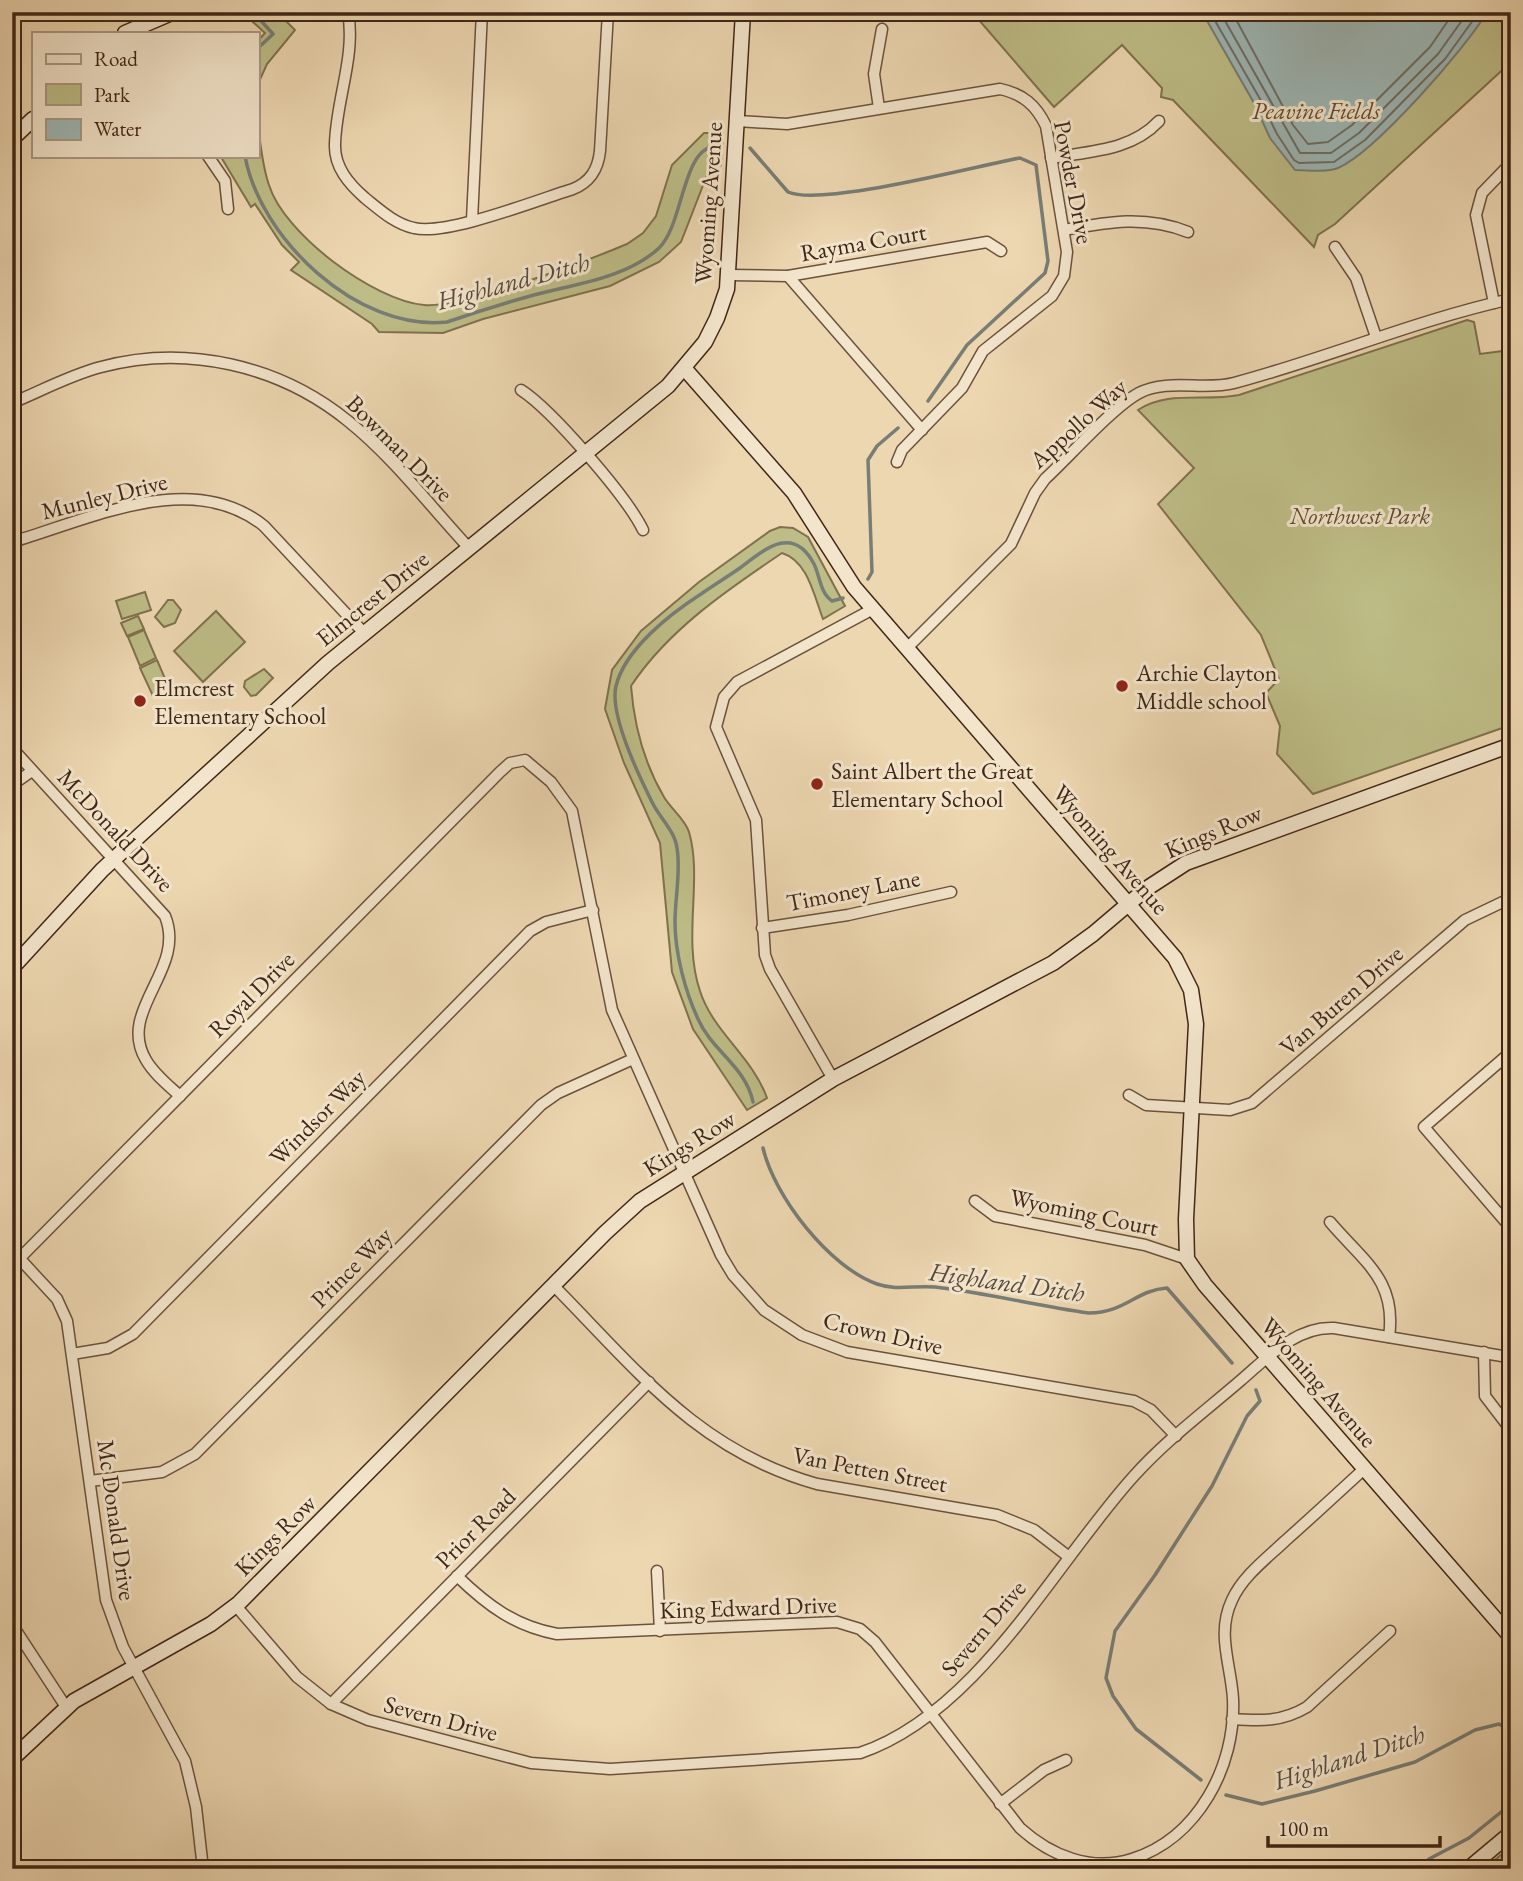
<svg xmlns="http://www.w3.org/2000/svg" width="1523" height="1881" font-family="'EB Garamond',serif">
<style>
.green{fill:#bebd87;stroke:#7f724e;stroke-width:2}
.water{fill:#9db7b6;stroke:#787d76;stroke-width:2}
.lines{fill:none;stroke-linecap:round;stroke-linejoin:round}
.shore{stroke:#6e6e66;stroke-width:2}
.stream{stroke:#787d76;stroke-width:3.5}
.street-casing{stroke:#6b523d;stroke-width:13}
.secondary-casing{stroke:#402616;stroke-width:17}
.street{stroke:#f3e5cc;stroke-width:10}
.secondary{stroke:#f3e5cc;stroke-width:14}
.poi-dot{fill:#8f2418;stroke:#f3e5cc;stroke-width:2.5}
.labels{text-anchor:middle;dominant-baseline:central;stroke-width:6;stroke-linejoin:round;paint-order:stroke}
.park-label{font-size:24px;font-style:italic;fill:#604c32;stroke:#f3e5cc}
.street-label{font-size:24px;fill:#402616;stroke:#f3e5cc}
.poi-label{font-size:24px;fill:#402616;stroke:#f3e5cc;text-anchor:start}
.water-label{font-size:26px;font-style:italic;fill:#574a3e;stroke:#f3e5cc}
</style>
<rect width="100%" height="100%" fill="#edd7b1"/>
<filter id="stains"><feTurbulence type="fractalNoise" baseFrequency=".00286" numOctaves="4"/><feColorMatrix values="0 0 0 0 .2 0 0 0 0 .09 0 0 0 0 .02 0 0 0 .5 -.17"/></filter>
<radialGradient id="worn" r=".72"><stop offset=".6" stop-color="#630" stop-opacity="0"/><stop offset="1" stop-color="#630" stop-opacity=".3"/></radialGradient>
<g class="green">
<path d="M 242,12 L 277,12 L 295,30 L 267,64 L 257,86 L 257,42 L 265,33 Z"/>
<path d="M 972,12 L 1511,12 L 1511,62 L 1335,224 L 1318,235 L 1314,247 L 1173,100 L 1161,97 L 1162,88 L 1122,45 L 1054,107 Z"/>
<path d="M 257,122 C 261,143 262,166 269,185 C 284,234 373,300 424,305 C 460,309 589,260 627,244 L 643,233 L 656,216 L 672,165 L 704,133 L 723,133 L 721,165 L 709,170 L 681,242 L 659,262 L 610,286 L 483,319 L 443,333 L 379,332 L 372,324 L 291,270 L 299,262 L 282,245 L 255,204 L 251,207 L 221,157 L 257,156 Z"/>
<path d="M 1467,320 L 1474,322 L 1480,354 L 1511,350 L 1511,725 L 1313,794 L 1277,754 L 1280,726 L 1266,693 L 1279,679 L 1261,635 L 1158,504 L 1194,468 L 1138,410 C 1168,390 1205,402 1239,395 Z"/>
<path d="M 780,527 L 793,528 L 808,537 L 845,606 L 823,619 C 814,596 808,561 782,553 C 727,590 668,630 631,686 C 634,725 644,763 664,797 C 671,809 685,819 689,832 C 703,880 682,938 700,991 C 713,1032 752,1056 767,1098 L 747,1110 L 693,1029 L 672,972 L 660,843 L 624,763 L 605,709 L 612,670 L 641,631 L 699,582 L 770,531 Z"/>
<path d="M 145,592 L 151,610 L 122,619 L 116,601 Z"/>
<path d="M 168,600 L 173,600 L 181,610 L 175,623 L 164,627 L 155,617 Z"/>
<path d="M 216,611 L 245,642 L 203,682 L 174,651 Z"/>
<path d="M 138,616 L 144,629 L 127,636 L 121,623 Z"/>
<path d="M 144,630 L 156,658 L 140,666 L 128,637 Z"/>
<path d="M 157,660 L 169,688 L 153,696 L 140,668 Z"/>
<path d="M 264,669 L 273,678 L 256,695 L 251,696 L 244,687 L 245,681 Z"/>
<path d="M 1511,1847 L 1511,1869 L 1484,1869 L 1508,1849 Z"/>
</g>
<path class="water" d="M 1202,12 L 1487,12 C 1466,48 1375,152 1338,168 C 1327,173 1307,170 1295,170 L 1270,138 L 1254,103 Z"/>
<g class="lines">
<g class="shore">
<path d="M 1210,12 L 1260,99 L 1277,134 L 1294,160 L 1299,163 L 1334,162 L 1365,140 L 1445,59 L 1479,12"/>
<path d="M 1220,12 L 1300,153 L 1331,153 L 1359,133 L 1438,54 L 1468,12"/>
<path d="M 1232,12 L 1293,125 L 1308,144 L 1328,142 L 1352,125 L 1430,47 L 1454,12"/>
</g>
<g class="stream">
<path d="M 253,12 L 273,34 L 257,49"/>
<path d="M 750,148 L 788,192 C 822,207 976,166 1020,158 L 1036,165 L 1048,261 L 1045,273 L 967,345 L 928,401"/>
<path d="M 245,156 C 260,239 358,332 447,322 C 476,312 505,303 534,295 C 575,284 627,278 659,248 C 684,224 682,146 717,146"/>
<path d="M 868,579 L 872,572 L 868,460 L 877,446 L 898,428"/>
<path d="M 753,1102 C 746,1067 712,1051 698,1019 C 685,991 675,953 675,922 C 675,897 681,872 677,848 C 675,831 659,817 652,802 C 639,776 609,715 616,686 C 625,649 670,614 701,594 C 714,585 727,577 740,568 C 765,549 793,524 814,564 C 820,576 820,593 832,601 L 843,598"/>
<path d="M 763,1148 C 774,1196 829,1267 877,1284 C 897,1291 915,1285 935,1287 C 987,1293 1038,1306 1089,1313 C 1125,1313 1136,1290 1167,1288 L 1232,1363"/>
<path d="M 1201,1780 L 1136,1729 L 1113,1696 L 1106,1678 L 1115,1631 L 1155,1575 L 1212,1486 L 1247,1416 L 1260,1401 L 1256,1390"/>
<path d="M 1226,1795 L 1262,1804 L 1315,1791 L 1415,1762 L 1475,1730 L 1499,1724 L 1509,1730 L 1511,1740"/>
<path d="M 1420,1869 L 1429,1859 L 1469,1838 L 1511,1804"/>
</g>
<g class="street-casing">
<g id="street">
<path d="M 348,12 C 356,56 336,100 335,144 C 334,167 349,184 365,198 C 380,210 395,224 414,228 C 447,236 537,200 573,189 C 590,182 598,170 600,151 L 608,12"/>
<path d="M 879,108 L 874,74 L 882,29"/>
<path d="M 737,121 L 787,124 L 1000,89 C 1023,94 1036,105 1046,126 L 1067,252 L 1064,276 L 1052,296 L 983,351 L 962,388 L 902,450 L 897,462"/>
<path d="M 208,156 L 225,181 L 228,209"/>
<path d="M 1051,158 C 1090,151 1131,151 1159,121"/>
<path d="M 472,220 L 482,12"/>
<path d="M 1064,230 C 1108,222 1145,215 1188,232"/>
<path d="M 1335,247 L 1356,278 L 1376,337"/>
<path d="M 729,275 L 788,276 L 987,242 L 1001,251"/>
<path d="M 788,276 L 922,430"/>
<path d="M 1494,303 L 1476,215 L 1482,193 L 1511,163"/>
<path d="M 521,390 C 552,410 627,497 643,530"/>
<path d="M 12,403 C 41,391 70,375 101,367 C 186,344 279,365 348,421 C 393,457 430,506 469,548"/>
<path d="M 12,542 C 91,519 192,468 264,526 L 364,633"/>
<path d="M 907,648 L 1011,544 L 1035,493 L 1045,479 C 1069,457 1113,407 1139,393 C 1168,378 1204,391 1234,383 C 1328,358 1416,320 1511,299"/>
<path d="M 12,748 L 165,916 C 187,970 116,1010 146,1060 C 154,1074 168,1085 180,1096"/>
<path d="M 12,785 L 32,771"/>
<path d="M 762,928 L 848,915 L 951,892"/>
<path d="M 1511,1052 L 1424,1127 L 1511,1228"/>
<path d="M 833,1079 L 770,969 L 765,955 L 756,820 L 716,727 L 724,697 L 737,682 L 873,609"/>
<path d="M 1129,1095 L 1146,1105 L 1230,1110 L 1252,1103 L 1465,920 L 1511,898"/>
<path d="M 975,1201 L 995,1216 L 1145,1245 L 1187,1259"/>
<path d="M 1330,1222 C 1364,1262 1397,1280 1389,1337"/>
<path d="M 20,1259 L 57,1299 L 67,1321 L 106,1600 L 123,1647 L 185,1761 L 196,1807 L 203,1869"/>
<path d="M 12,1266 L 500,772 L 510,763 L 525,760 L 551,782 L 572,811 L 612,1010 L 721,1255 L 733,1275 L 764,1310 L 802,1335 L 847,1352 L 1134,1401 L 1151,1410 L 1176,1436"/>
<path d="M 553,1285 C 636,1369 698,1451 817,1484 L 997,1515 L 1034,1530 L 1069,1557"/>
<path d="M 1484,1352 L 1485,1396 L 1511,1430"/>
<path d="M 72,1354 L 108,1348 L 133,1334 L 530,931 L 546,922 L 593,910"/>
<path d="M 90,1481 L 162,1472 L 195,1454 L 541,1105 L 558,1093 L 633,1059"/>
<path d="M 657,1571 L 660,1631"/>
<path d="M 457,1576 C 488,1606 515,1626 557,1634 L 837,1622 L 860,1629 L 875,1642 L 1020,1828 C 1051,1856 1091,1872 1132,1859 C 1198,1838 1236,1766 1233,1699 C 1231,1664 1216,1634 1232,1600 C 1243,1576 1266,1559 1285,1541 C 1312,1517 1338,1493 1364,1469"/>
<path d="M 236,1606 L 297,1677 L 331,1704 L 368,1720 L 531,1763 L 610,1769 L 860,1753 C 978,1713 1053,1566 1133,1477 C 1165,1441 1204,1412 1240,1381 C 1267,1358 1296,1326 1334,1328 L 1502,1356 L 1511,1355"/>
<path d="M 15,1629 L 66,1707"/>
<path d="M 331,1704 L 649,1382"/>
<path d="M 1232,1719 C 1261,1721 1282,1722 1307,1707 L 1390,1631"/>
<path d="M 1000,1804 L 1044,1770 L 1066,1760"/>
</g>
</g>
<g class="secondary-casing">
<g id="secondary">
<path d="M 125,33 L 174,12"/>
<path d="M 12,139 L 33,119"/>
<path d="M 685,369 L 794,493 L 854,587 L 1175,958 L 1191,990 L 1196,1024 L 1186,1219 L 1187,1259 L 1205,1285 L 1511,1637"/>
<path d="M 12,968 L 102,870 L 328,663 L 668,386 L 705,342 L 717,318 L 727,289 L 743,12"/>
<path d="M 12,1759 L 74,1701 L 211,1624 L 239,1603 L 605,1233 L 640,1201 L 833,1079 L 1053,963 L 1093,934 L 1146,889 L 1186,863 L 1511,745"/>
<path d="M 1468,1869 L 1511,1833"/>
</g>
</g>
<use href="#street" class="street"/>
<use href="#secondary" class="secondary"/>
</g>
<g class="poi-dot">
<circle cx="1122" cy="686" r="7"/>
<circle cx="140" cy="701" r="7"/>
<circle cx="817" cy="784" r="7"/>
</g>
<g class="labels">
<g class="park-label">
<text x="1316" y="110">Peavine Fields</text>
<text x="1360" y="515">Northwest Park</text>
</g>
<g class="street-label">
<text transform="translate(1074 182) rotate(79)">Powder Drive</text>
<text transform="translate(708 203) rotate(-86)">Wyoming Avenue</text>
<text transform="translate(863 242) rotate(-10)">Rayma Court</text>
<text transform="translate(1078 423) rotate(-42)">Appollo Way</text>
<text transform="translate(400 448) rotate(45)">Bowman Drive</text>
<text transform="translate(104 496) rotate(-14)">Munley Drive</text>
<text transform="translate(372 598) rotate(-39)">Elmcrest Drive</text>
<text transform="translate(116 830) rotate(47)">McDonald Drive</text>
<text transform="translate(1213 831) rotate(-23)">Kings Row</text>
<text transform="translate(1111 849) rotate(49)">Wyoming Avenue</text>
<text transform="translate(853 890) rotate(-11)">Timoney Lane</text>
<text transform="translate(251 994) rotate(-45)">Royal Drive</text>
<text transform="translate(1341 1000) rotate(-41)">Van Buren Drive</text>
<text transform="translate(317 1117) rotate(-45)">Windsor Way</text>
<text transform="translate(689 1143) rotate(-32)">Kings Row</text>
<text transform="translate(1084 1212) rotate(12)">Wyoming Court</text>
<text transform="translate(351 1267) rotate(-45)">Prince Way</text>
<text transform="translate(883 1333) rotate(13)">Crown Drive</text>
<text transform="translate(1319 1382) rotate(49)">Wyoming Avenue</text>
<text transform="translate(870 1469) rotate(11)">Van Petten Street</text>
<text transform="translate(117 1520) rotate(82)">Mc Donald Drive</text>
<text transform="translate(475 1528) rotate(-45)">Prior Road</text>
<text transform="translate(275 1535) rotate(-45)">Kings Row</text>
<text transform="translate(748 1607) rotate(-2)">King Edward Drive</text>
<text transform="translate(983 1628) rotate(-50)">Severn Drive</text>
<text transform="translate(441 1718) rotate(15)">Severn Drive</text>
</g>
<g class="poi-label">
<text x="1136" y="672">Archie Clayton<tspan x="1136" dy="28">Middle school</tspan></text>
<text x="154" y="687">Elmcrest<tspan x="154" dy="28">Elementary School</tspan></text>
<text x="831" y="770">Saint Albert the Great<tspan x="831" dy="28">Elementary School</tspan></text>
</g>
<g class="water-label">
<text transform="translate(513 281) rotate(-15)">Highland Ditch</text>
<text transform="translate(1007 1282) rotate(8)">Highland Ditch</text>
<text transform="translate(1349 1757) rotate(-18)">Highland Ditch</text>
</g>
</g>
<rect width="1523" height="1881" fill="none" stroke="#edd7b1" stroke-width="42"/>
<rect x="14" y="14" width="1495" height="1853" fill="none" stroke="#402616" stroke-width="3.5"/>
<rect x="21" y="21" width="1481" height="1839" fill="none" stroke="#402616" stroke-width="2"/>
<rect x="32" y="32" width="228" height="126" fill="#f3e5cc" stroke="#ab9983" stroke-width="2"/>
<rect x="46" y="54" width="35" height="10" fill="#f3e5cc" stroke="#ab9983" stroke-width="2"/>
<text x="94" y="66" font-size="21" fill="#402616">Road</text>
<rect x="46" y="84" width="35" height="21" fill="#bebd87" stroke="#ab9983" stroke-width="2"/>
<text x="94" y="102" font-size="21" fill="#402616">Park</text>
<rect x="46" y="119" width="35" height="21" fill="#9db7b6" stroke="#ab9983" stroke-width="2"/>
<text x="94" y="136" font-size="21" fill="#402616">Water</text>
<path d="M1268 1836v10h172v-10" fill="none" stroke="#402616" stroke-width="3.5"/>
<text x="1278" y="1836" font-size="21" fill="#402616" stroke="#f3e5cc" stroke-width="5" paint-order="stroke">100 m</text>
<rect width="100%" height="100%" filter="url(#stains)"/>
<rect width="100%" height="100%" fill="url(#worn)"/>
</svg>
